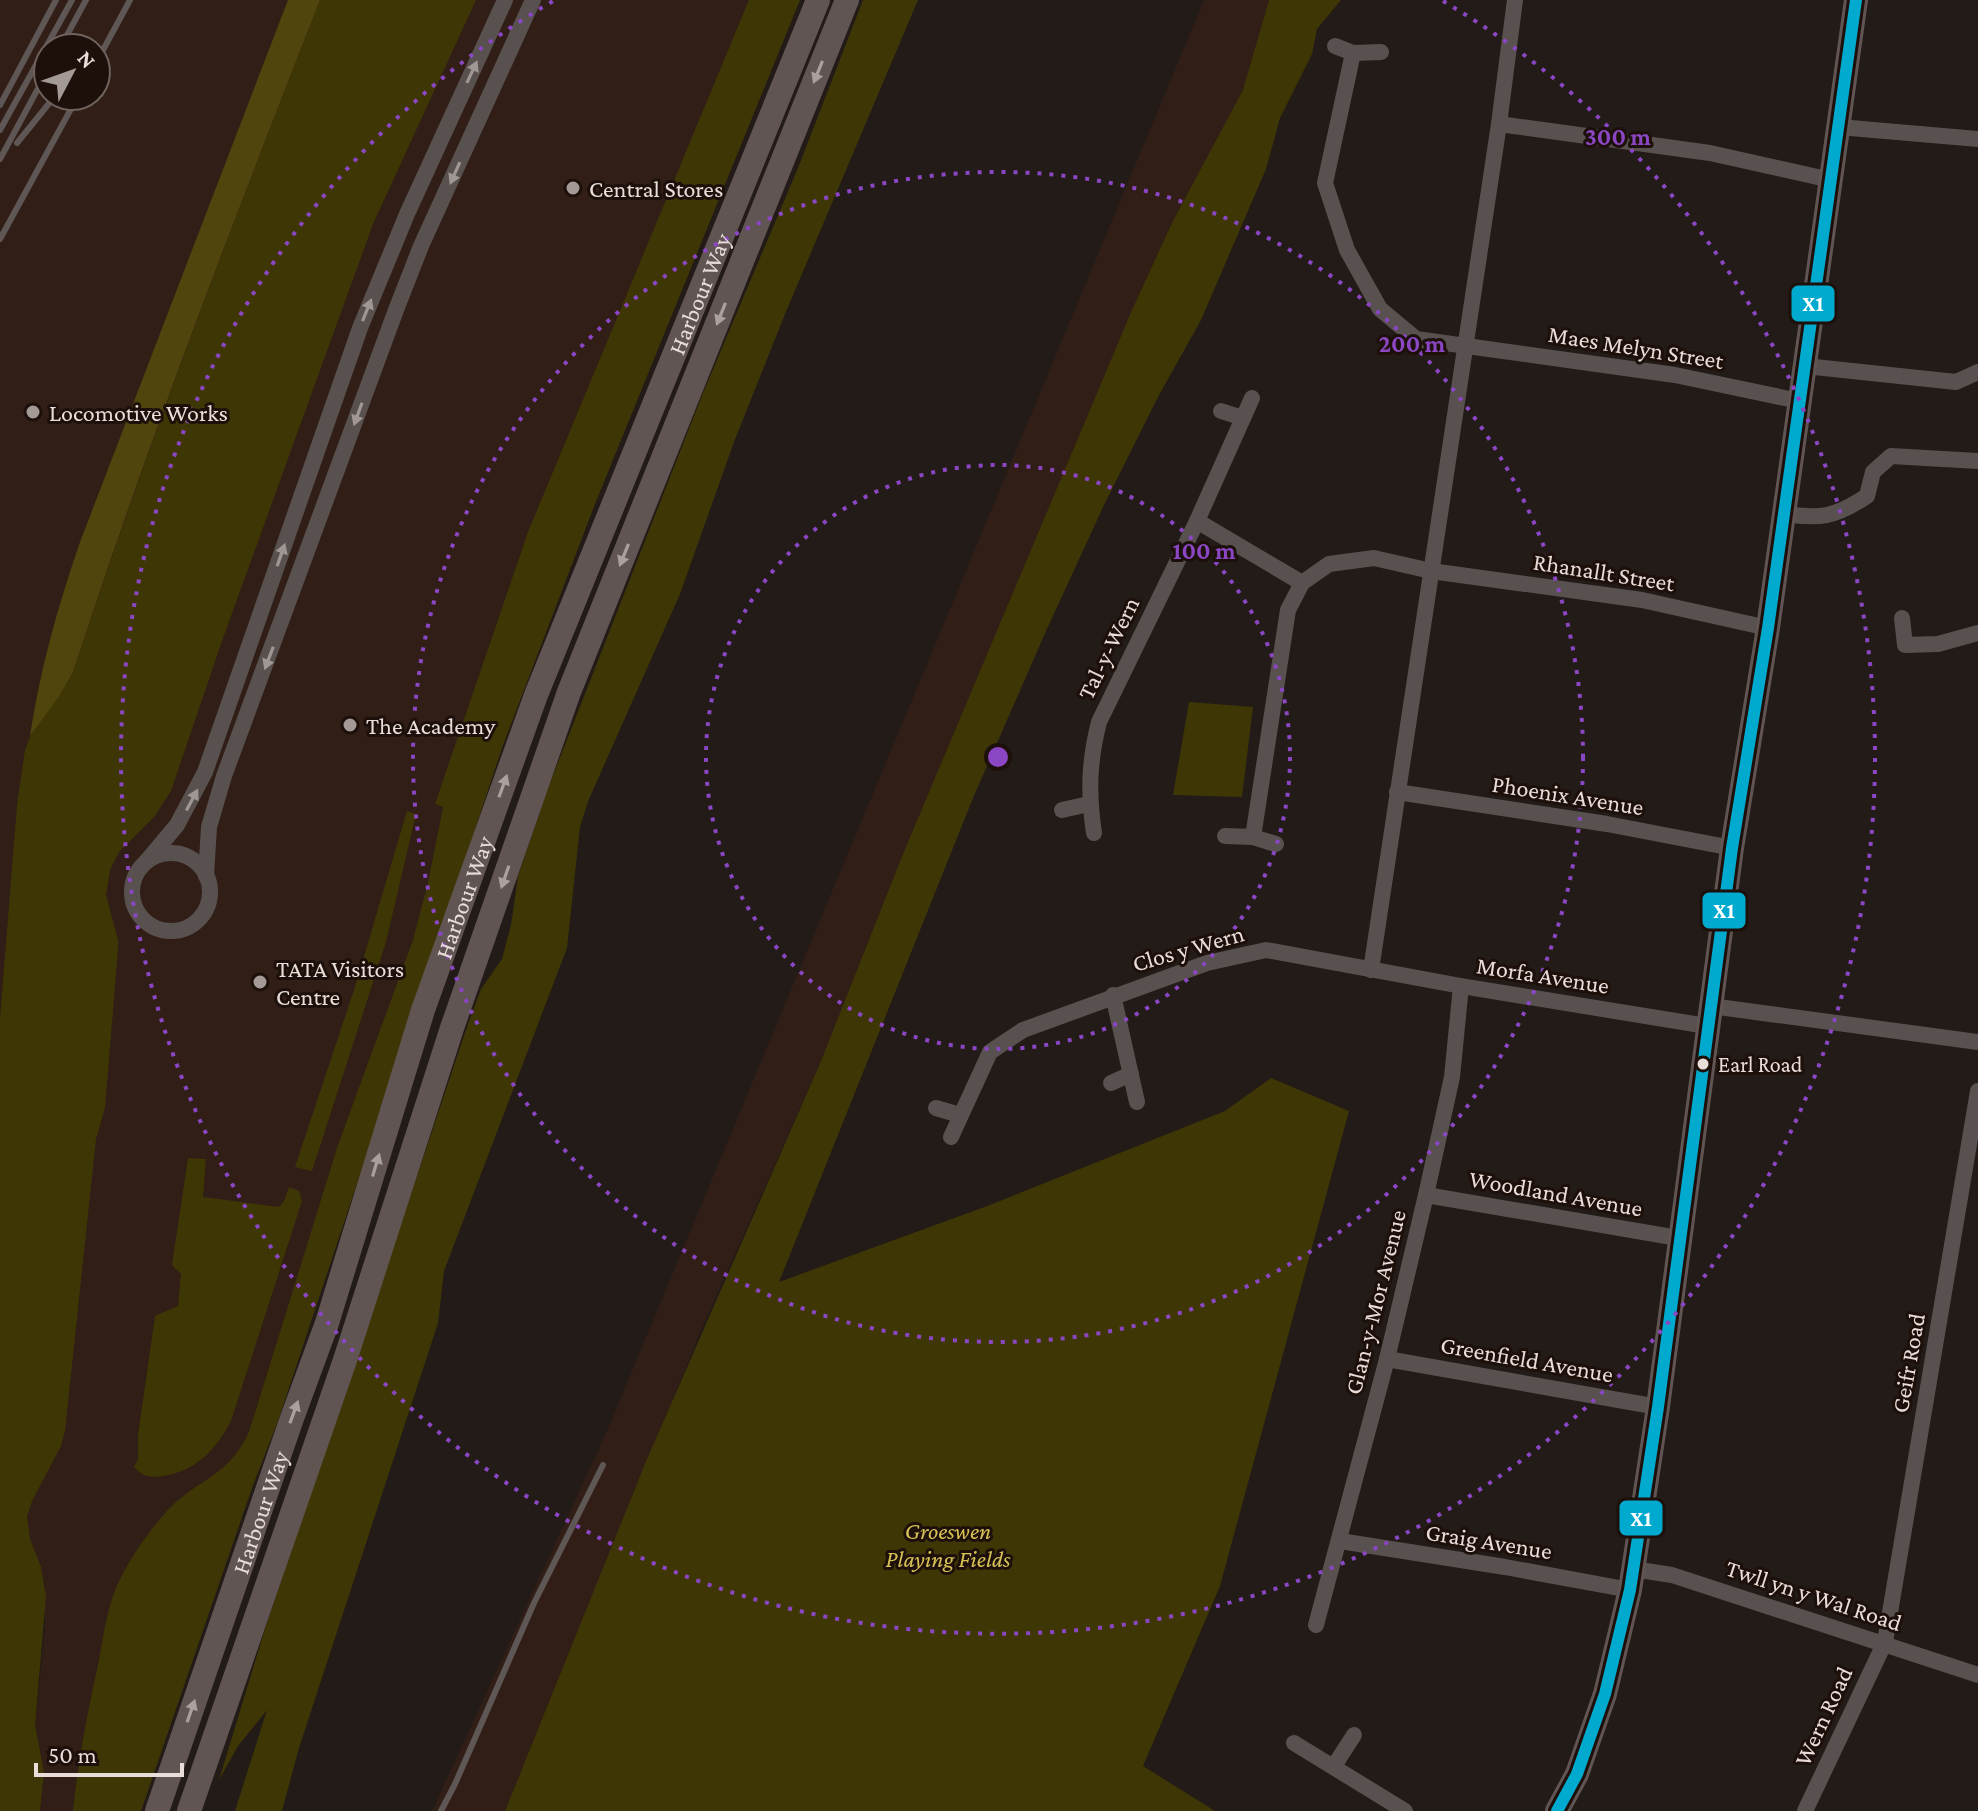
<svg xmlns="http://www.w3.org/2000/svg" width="1978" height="1811" font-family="'Crimson Pro',serif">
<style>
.built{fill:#311e16;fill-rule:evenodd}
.green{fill:#3f3605}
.forest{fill:#51450e}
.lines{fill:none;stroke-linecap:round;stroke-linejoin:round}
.street{stroke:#58514f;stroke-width:16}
.primary{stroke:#615554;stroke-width:24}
.rail{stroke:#5e5755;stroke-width:6}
.bus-1-casing{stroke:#1d100a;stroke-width:18}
.bus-1{stroke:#00a9ce;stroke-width:12}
.oneway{fill:#a09794}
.oneway2{fill:#aba09d}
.ring{fill:none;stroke:#8b47c3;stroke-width:4;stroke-dasharray:4 8}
.poi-dot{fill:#a39995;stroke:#1d100a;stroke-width:3}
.bus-dot{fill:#e8ddd9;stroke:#1d100a;stroke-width:3}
.labels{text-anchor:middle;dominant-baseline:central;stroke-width:6;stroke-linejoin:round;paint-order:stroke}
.bus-label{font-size:22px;fill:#e8ddd9;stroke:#1d100a;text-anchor:start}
.poi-label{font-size:24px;fill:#e8ddd9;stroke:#1d100a;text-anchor:start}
.street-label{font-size:24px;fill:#e8ddd9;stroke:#1d100a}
.park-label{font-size:24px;font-style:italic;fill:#d8c255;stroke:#1d100a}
.centre{fill:#8b47c3;stroke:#1d100a;stroke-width:4}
.ring-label{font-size:24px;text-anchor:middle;font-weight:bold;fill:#8b47c3;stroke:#1d100a;stroke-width:6;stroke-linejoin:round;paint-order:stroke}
.line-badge{stroke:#1d100a;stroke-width:3}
.badge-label{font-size:22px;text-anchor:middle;font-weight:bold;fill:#fff}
</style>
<rect width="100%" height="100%" fill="#221b18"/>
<g class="built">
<path d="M0,0H800L595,504L503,745L356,1187L102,1811H40L44,1772L35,1725L45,1627V1584L30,1542L0,1811ZM48,48H96V96H48Z"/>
<path d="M1204,0H1293L703,1326L505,1811H432L606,1433Z"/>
</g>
<g class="green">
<path d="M320,0H476L373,224L222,641L171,791L154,817L119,852L110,870L106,895L118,940V950L105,1108L96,1139L65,1431L61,1446L32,1501L27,1516L30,1539L41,1567L46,1596L35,1725L44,1772L40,1811H0V1018L17,805L25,750L33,729L60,695L73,672C148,445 233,222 320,0Z"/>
<path d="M749,0H800L595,504L503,745L278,1421L252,1488L141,1811H73C78,1760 88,1710 99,1660C104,1632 108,1602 121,1577C132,1555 150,1530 166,1512C197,1478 227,1479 249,1432L338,1145L413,940L428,883L443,807L435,804L528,532Z"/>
<path d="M863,0H918L785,314L734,442L680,594L589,799L580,827L567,948L444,1271L438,1323L299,1748L282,1811H235L267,1710L238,1746L219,1780L265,1629L468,1024L481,989L502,959L511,925L518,876L548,788L703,393L798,168Z"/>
<path d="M1269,0H1341L1317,29L1312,54L1280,118L1266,169L1201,320L1158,397L1104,505L1046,631L973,798L779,1282L990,1205L1225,1111L1271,1078L1349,1111L1220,1586L1143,1766L1215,1811H505L647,1459L821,1061L903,854L1132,310L1172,223L1243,90Z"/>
<path d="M1189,702L1253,707L1242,797L1173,795Z"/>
<path d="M407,811L416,814L386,942L312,1171L295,1167L354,990Z"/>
<path d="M188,1158L206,1159L203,1197L279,1207L284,1201L289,1187L299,1191L302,1201L231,1421C216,1449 197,1471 163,1476C151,1478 143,1477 134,1467L138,1459V1435L155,1316L178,1306L181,1274L172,1265Z"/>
</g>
<path class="forest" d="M288,0H320C233,222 147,445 73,672L60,695L30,736C40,669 58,606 80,542Z"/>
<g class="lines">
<g class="street">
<path d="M1335,46L1353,53L1381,52"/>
<path d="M1353,53L1325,183L1347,250L1380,309L1416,339L1675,375L1799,401"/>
<path d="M1499,124L1710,153L1831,180"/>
<path d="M1839,127L1978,139"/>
<path d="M1805,366L1956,382L1978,372"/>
<path d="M1221,411L1243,418"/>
<path d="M1782,514C1822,518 1832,519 1867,496L1873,472L1891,456L1978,461"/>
<path d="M1197,521L1302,583"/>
<path d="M1902,618L1905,645L1938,644L1978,633"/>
<path d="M1397,792L1607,824L1732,848"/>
<path d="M1062,810L1089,804"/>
<path d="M1094,833C1088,793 1089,761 1099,722L1197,521L1252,398"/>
<path d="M1225,836L1253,837L1276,844"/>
<path d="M1253,837L1288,610L1302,583L1329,564L1374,558L1431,571L1642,600L1768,628"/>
<circle cx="171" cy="892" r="39"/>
<path d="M146,862L177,825L205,772L360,328L407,214L505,0"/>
<path d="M206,876L209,827L224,776L396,310L421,246L533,0"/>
<path d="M1371,970L1499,124L1515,0"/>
<path d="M1113,995L1137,1102"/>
<path d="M1711,1006L1978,1042"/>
<path d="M1111,1083L1131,1074"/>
<path d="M936,1108L960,1115"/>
<path d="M951,1137L990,1052L1023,1030L1207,963L1266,950L1461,986L1707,1026"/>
<path d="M1426,1195L1678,1238"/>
<path d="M1387,1359L1658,1407"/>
<path d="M1340,1541L1505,1567L1630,1590"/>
<path d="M1633,1569L1672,1575L1978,1675"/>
<path d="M1316,1625L1387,1359L1426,1195L1452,1077L1461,986"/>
<path d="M1294,1743L1405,1811"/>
<path d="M1334,1766L1354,1735"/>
<path d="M1805,1811L1885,1642L1978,1091"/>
</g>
<g class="primary">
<path id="s1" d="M157,1811L291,1421L327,1323L423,1010L536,695L818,0"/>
<path d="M189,1811L345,1360L452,1028L569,692L847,0"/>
<path d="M1557,1811L1577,1774L1605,1694L1630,1590L1658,1407L1732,848L1768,628L1856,0"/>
</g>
<g class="rail">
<path d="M60,48L86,0"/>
<path d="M96,63L130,0"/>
<path d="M0,105L56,0"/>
<path d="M0,130L72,0"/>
<path d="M17,143L55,96"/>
<path d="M0,159L48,70"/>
<path d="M0,239L78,96"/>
<path d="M441,1811L455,1784L534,1603L603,1465"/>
</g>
<defs>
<path id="bus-1" d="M1557,1811L1577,1774L1605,1694L1630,1590L1658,1407L1732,848L1768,628L1856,0"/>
</defs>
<use href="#bus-1" class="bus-1-casing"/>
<use href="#bus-1" class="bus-1"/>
</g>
<defs><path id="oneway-solid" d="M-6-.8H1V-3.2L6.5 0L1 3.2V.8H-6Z" transform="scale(2)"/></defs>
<g class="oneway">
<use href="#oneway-solid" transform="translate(472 72) rotate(-65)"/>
<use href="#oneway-solid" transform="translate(455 173) rotate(114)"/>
<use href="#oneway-solid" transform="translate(367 310) rotate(-68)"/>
<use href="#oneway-solid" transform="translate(358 414) rotate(110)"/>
<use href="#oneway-solid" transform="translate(281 555) rotate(-71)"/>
<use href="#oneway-solid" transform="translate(269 658) rotate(111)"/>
<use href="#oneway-solid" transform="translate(192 800) rotate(-62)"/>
</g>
<g class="oneway2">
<use href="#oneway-solid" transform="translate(818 72) rotate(112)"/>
<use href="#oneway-solid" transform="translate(721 314) rotate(112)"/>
<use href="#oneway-solid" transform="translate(624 555) rotate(112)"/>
<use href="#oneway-solid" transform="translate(503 786) rotate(-70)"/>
<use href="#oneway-solid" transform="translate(505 877) rotate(109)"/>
<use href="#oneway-solid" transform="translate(376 1165) rotate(-73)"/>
<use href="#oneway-solid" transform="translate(294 1412) rotate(-70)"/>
<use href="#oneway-solid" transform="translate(191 1711) rotate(-71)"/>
</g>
<g class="ring">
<circle cx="998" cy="757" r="292"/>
<circle cx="998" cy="757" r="585"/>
<path d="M1443 1A877 877 0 1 1 553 1"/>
</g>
<g class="poi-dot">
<circle cx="573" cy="188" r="8"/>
<circle cx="33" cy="412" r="8"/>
<circle cx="350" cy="725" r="8"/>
<circle cx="260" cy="982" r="8"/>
</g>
<circle class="bus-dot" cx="1703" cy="1064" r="7"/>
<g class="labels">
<g class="bus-label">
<text x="1718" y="1064">Earl Road</text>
</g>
<g class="poi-label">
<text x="589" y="188">Central Stores</text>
<text x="49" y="412">Locomotive Works</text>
<text x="366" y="725">The Academy</text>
<text x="276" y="968">TATA Visitors<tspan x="276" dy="28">Centre</tspan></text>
</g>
<g class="street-label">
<text stroke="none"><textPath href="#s1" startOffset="1612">Harbour Way</textPath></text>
<text transform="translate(1636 347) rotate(9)">Maes Melyn Street</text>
<text transform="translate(1604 572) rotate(9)">Rhanallt Street</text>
<text transform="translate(1108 648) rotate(-64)">Tal-y-Wern</text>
<text transform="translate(1568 795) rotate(9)">Phoenix Avenue</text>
<text stroke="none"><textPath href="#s1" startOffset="964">Harbour Way</textPath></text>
<text transform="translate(1188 948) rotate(-16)">Clos y Wern</text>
<text transform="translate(1543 975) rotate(9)">Morfa Avenue</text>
<text transform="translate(1556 1193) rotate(10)">Woodland Avenue</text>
<text transform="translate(1375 1302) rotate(-76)">Glan-y-Mor Avenue</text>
<text transform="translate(1527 1359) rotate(10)">Greenfield Avenue</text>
<text transform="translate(1908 1363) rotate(-80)">Geifr Road</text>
<text stroke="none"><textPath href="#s1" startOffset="316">Harbour Way</textPath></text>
<text transform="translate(1489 1541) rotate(9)">Graig Avenue</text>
<text transform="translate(1814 1595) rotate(18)">Twll yn y Wal Road</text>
<text transform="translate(1823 1716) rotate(-65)">Wern Road</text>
</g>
<g class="park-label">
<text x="948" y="1530">Groeswen<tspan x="948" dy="28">Playing Fields</tspan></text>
</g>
</g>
<circle cx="998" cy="757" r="12" class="centre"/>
<g class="ring-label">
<text x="1618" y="145">300 m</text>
<text x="1412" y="352">200 m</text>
<text x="1204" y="559">100 m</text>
</g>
<g class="line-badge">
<rect x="1790" y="284" width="46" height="39" rx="8" fill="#00a9ce"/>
<rect x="1701" y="891" width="46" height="39" rx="8" fill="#00a9ce"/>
<rect x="1618" y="1499" width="46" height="38" rx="8" fill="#00a9ce"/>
</g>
<g class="badge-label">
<text x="1813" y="311">X1</text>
<text x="1724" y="918">X1</text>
<text x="1641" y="1526">X1</text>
</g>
<g transform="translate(72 72) rotate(49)"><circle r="38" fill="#1d100a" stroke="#6e625d" stroke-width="2"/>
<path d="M0-6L14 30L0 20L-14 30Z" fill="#a39995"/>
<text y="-12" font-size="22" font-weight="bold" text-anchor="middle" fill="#e8ddd9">N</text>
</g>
<path d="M36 1763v12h146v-12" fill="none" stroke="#e8ddd9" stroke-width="4"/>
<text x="48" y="1763" font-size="24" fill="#e8ddd9" stroke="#1d100a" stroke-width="6" paint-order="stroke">50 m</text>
</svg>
